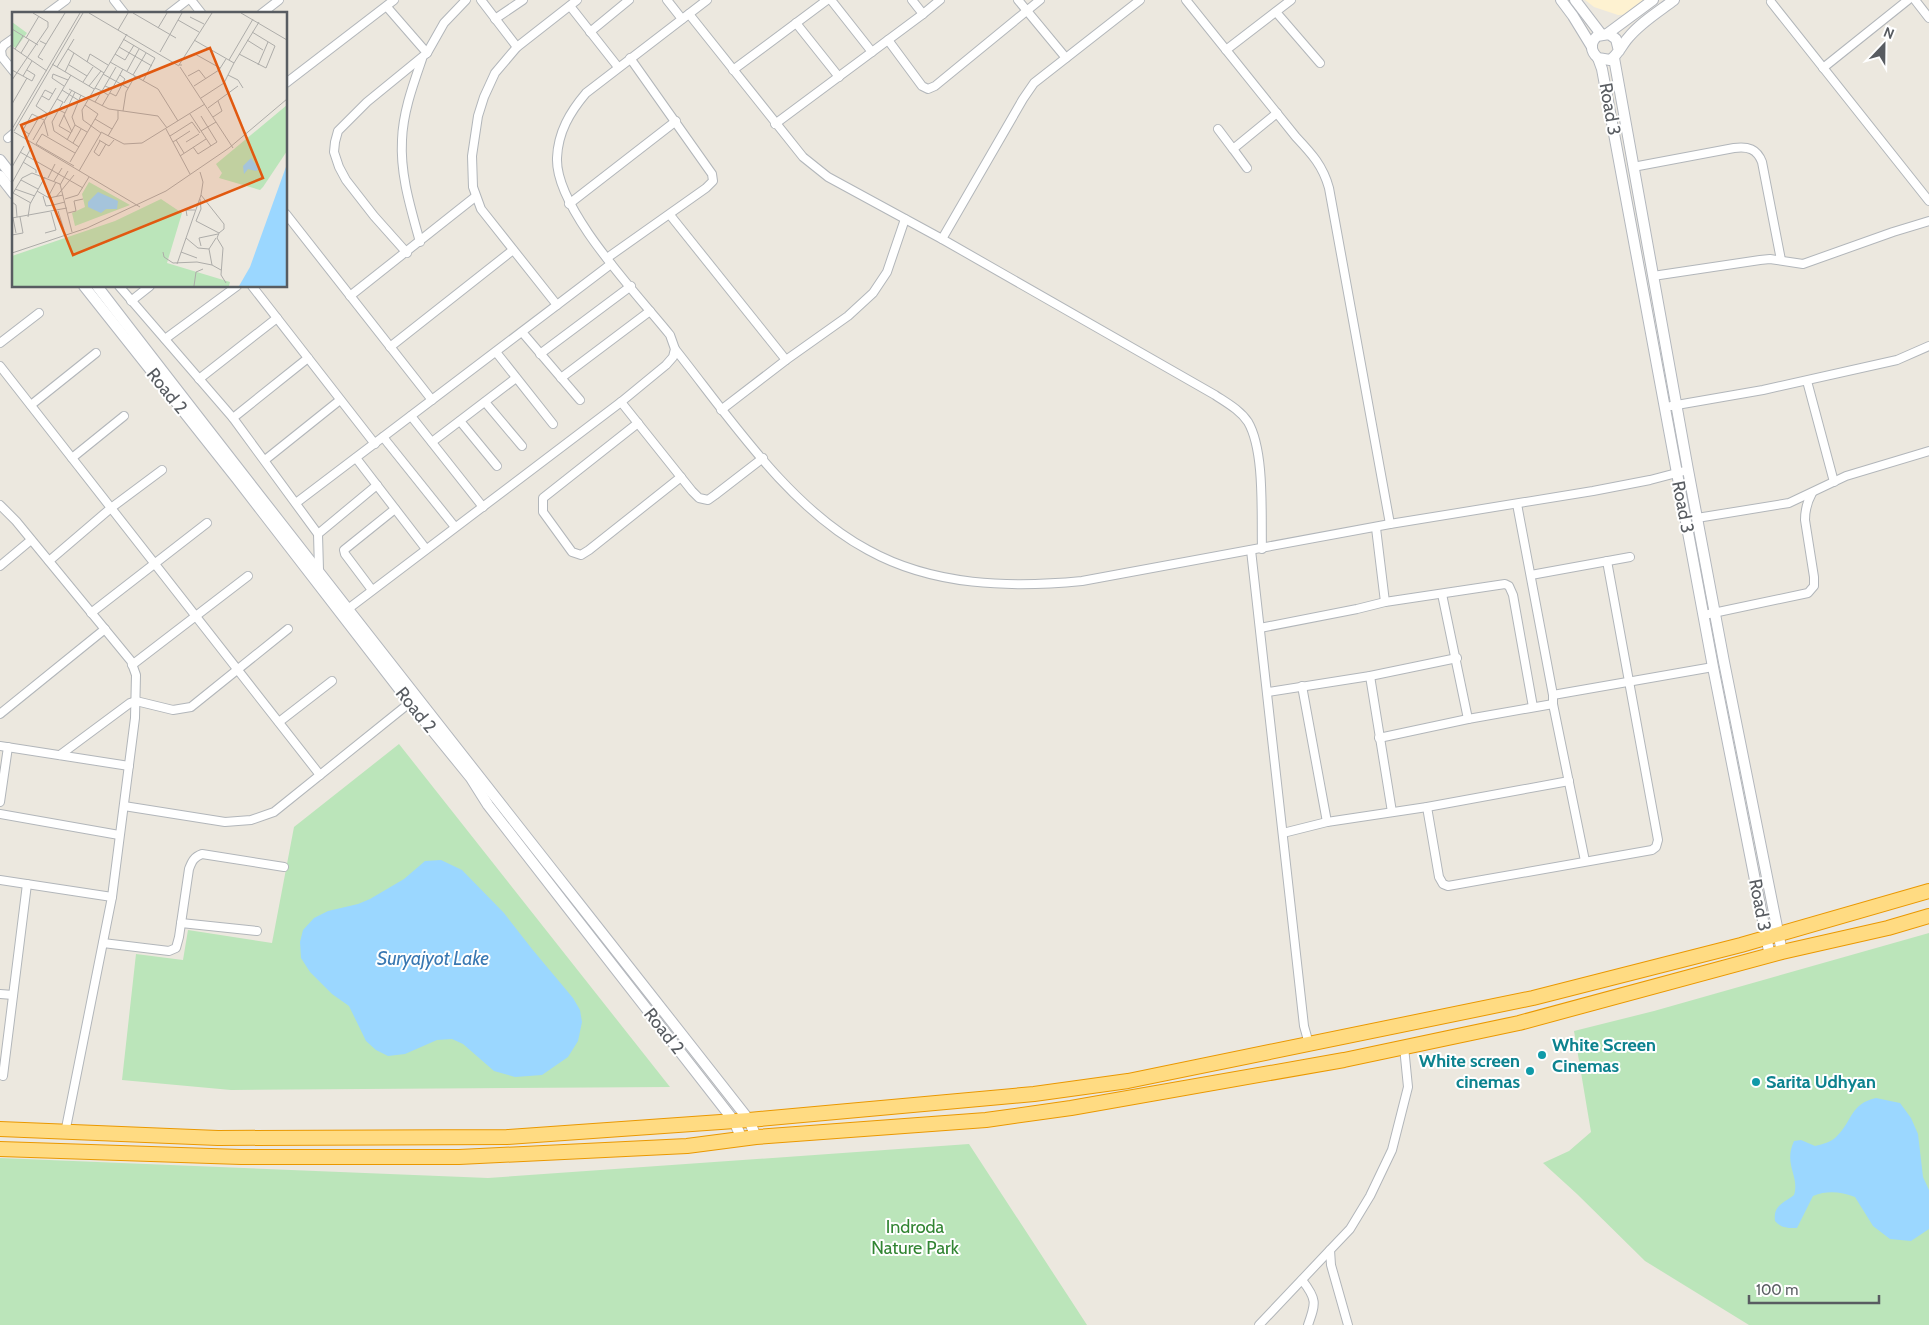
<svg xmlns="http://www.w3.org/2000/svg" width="1929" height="1325" font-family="Cabin,sans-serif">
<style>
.commercial{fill:#fef2d1}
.green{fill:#bbe5ba}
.water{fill:#9bd7ff}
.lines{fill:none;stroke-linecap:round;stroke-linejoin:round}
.street-casing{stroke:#b2b6ba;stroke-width:10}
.secondary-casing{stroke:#b3b7bd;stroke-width:12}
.highway-casing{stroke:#ea9800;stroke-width:16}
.street{stroke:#fff;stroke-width:8}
.secondary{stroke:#fff;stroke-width:10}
.highway{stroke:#ffdb82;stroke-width:14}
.culture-dot{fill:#0f9aa8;stroke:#fff;stroke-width:2}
.labels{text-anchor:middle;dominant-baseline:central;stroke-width:4;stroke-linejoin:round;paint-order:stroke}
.street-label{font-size:18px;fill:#585c61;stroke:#fff}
.culture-label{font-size:18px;font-weight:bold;fill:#0d838f;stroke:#fff;text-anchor:start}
.park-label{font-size:18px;fill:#328533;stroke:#fff}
.water-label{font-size:19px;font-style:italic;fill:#3978b2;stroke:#fff}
.inset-road{fill:none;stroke:#adaca9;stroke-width:1}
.view{fill:#e15910;fill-opacity:0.15;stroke:#e15910;stroke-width:2.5}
.inset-edge{fill:none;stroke:#585c61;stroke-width:2.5}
</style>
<rect width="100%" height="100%" fill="#ece8df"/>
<path class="commercial" d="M1585,0H1651L1634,14L1618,15L1594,7Z"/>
<g class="green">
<path d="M399,744L670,1087L231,1090L122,1080L136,954L183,960L188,930L272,943L294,827Z"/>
<path d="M1929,933V1325H1749L1645,1261L1577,1194L1543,1163L1569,1151L1591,1132L1574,1031L1654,1011Z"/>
<path d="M969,1144L1087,1325H0V1158L488,1178Z"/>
</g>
<g class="water">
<path d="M441,860L462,870L504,913L532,949L573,998L580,1010L582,1022L578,1041L568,1057L542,1075L515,1077L494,1071L463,1044L452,1039L437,1040L405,1054L388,1056L376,1050L366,1041L349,1006L332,994L310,972L301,958L300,942L303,930L314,918L328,911L358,904L370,899L404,879L425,861Z"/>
<path d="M1876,1098L1900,1103L1911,1118L1918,1134L1923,1177L1929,1190V1229L1911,1241L1890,1239L1873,1226L1855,1197C1841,1192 1828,1190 1813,1196L1797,1228C1788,1228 1781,1228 1775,1221C1773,1205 1784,1203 1794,1195C1800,1176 1783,1165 1794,1141L1801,1140L1815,1146C1823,1144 1832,1142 1837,1136C1853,1120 1850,1104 1876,1098Z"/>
</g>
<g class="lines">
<defs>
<g id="street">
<path d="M114,0L125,14"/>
<path d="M191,0L202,14"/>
<path d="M481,0L517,47"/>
<path d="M667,0L682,19"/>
<path d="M831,0L872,52"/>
<path d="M912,0L923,14L940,0"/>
<path d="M1018,0L1066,58"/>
<path d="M1186,0L1296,137C1312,154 1323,166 1329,188L1390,524"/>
<path d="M1915,0L1929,18"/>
<path d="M1771,2L1929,201"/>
<path d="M570,6L618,67"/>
<path d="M387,7L427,53L367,102L338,131L335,142L334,152L339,167L346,180L374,216L407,253"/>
<path d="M1276,12L1320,63"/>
<path d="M47,14L66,0"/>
<path d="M169,14L187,0"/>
<path d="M261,14L279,0"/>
<path d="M689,14L803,157L828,177L942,239L1215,395C1227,403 1240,410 1248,422C1265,451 1261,515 1262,549"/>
<path d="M495,19L523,0"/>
<path d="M796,23L839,77"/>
<path d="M590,32L629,0"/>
<path d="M14,38L4,45L1,50L2,57L14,72"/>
<path d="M888,40L922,86L928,89L935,86L1040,0"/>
<path d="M1226,50L1291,0"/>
<path d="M427,53L444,23L466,0"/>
<path d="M1823,68L1908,0"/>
<path d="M733,70L827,0"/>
<path d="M286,83L394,0"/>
<path d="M775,124L923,14"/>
<path d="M1218,129L1233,149L1277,113"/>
<path d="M8,138L14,133"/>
<path d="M1233,149L1247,168"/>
<path d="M1633,167L1734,148C1748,146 1757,149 1762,162L1781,260"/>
<path d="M569,204L676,121"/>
<path d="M286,214L432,400"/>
<path d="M670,215L786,360"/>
<path d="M942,239L1023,99L1034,83L1140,0"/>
<path d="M420,242C411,209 400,175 402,140C403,112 413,85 422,59"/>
<path d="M607,258L706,188L713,181L712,174L630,58"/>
<path d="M1653,276L1760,260L1770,259L1803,264L1893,232L1929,221"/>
<path d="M119,286L233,418L318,534L319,570"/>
<path d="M252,286L375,444"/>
<path d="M350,296L475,197"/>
<path d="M131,301L150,286"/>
<path d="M557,305L481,209L473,187L472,156L478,116L484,97L495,73L517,47L577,0"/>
<path d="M522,332L580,400"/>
<path d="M165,339L237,286"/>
<path d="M0,343L39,313"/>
<path d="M390,347L513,250"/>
<path d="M675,349C729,417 789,508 868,550C933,586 1010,588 1082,581L1390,524L1593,491L1650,480L1688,470"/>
<path d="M496,352L553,424"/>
<path d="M540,354L631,286"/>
<path d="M0,366L320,775"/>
<path d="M561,378L650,311"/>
<path d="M199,379L277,318"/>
<path d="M1807,381L1834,482"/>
<path d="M485,402L522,446"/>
<path d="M621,402L692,491L699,498L708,500L715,495L763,458"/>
<path d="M31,405L96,353"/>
<path d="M1671,406L1763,390L1897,360L1929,346"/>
<path d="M721,410L786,360L848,316L873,293L887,272L905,219"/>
<path d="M411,416L483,507"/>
<path d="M233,418L308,358"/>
<path d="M460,421L497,466"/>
<path d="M638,423L543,498V512L572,552L581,555L589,550L681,477"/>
<path d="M383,437L455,527"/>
<path d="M432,442L516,378"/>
<path d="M72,458L124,416"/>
<path d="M356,458L426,549"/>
<path d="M265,460L340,400"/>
<path d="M296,503L611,264"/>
<path d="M1517,504L1553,695V704L1585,861"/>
<path d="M0,505L16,521L131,661L136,675L135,718L112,897L65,1133"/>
<path d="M1697,518L1789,503L1846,476L1929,451"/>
<path d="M1376,528L1385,602"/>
<path d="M318,534L377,485"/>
<path d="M1251,550L1304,1026L1309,1044"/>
<path d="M49,561L111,508L162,470"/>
<path d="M0,566L31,540"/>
<path d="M1531,575L1630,557"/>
<path d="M372,590L345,554L344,550L395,509"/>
<path d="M1442,594L1468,719"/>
<path d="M344,612L621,402L666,365L673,357L675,349L670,335C638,295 555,209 557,158C558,132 570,112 586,93L707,0"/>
<path d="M91,613L207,523"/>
<path d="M1704,615L1808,593L1814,586V577L1805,520C1805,510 1807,502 1812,493"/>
<path d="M1260,628L1357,609L1385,602L1505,584L1509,586L1513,595L1533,707"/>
<path d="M132,665L248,576"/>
<path d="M1370,676L1392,812"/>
<path d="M1302,686L1327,822"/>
<path d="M1268,692L1370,676L1457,658"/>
<path d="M1553,695L1713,667"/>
<path d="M0,714L105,629"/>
<path d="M279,722L332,681"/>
<path d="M1379,738L1468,719L1553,704"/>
<path d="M0,746L129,766"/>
<path d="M60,755L130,703L136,701L173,710L191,707L288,629"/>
<path d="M0,802L8,747"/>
<path d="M124,806L225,822L251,820L274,812L412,701"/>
<path d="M1427,807L1439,877L1443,884L1448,886L1652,850L1656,847L1658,840L1607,561"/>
<path d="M0,814L119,835"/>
<path d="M1283,833L1327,822L1427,807L1569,781"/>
<path d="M0,880L112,897"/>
<path d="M181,923L257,931"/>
<path d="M103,943L169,951L176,948L179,937L189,869C192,861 194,857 202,854L284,867"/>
<path d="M0,994L13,995"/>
<path d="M3,1076L27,884"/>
<path d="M1302,1280C1317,1299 1316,1303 1308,1325"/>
<path d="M1259,1325L1330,1250"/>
<path d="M1348,1325L1331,1265L1330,1250L1350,1229L1370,1196L1392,1150L1408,1087L1404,1047"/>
</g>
<g id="secondary">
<path d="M1561,0L1573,16L1592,47"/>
<path d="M1575,0L1601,34"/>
<path d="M1607,34L1653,0"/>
<path d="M1619,51L1616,39L1609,34L1597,36C1590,43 1590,51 1598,58L1610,60C1618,55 1621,46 1628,38C1640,23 1658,12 1674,0"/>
<path d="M1598,58L1602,69L1713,667L1770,956"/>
<path d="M1614,58L1688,470L1724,662L1782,952"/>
<path d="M0,160L14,178"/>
<path d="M0,176L14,194"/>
<path d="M84,286L237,479L410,703L471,778L488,805L568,908L734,1121L742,1139"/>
<path d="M97,286C312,566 531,842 749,1120L756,1137"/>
</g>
<g id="highway">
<path d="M0,1129L218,1138L507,1137L749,1120L1034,1094L1128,1081L1533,998L1741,945L1929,891"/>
<path d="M0,1149L241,1157H459L687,1146L756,1137L986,1120L1071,1108L1344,1060L1519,1023L1782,952L1888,928L1929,916"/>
</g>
</defs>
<use href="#street" class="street-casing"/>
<use href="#secondary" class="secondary-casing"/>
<use href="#highway" class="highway-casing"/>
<use href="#street" class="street"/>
<use href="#secondary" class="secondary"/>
<use href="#highway" class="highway"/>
</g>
<g class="culture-dot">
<circle cx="1542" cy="1055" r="5"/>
<circle cx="1530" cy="1071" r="5"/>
<circle cx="1756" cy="1082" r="5"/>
</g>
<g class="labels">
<g class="street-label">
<text transform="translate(1610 109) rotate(80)">Road 3</text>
<text transform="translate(167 391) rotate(51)">Road 2</text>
<text transform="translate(1683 507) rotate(79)">Road 3</text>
<text transform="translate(416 710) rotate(51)">Road 2</text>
<text transform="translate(1760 905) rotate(79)">Road 3</text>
<text transform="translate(664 1031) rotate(52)">Road 2</text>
</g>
<g class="culture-label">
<text x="1552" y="1045">White Screen<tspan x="1552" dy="21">Cinemas</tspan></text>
<text x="1520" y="1061" text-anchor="end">White screen<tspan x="1520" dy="21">cinemas</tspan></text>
<text x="1766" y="1082">Sarita Udhyan</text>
</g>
<g class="park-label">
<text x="915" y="1227">Indroda<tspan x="915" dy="21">Nature Park</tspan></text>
</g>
<g class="water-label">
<text x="433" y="958">Suryajyot Lake</text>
</g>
</g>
<g transform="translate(12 12)">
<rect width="275" height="275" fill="#ece8df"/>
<path d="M0,10L15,21L4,36L0,34ZM275,93V139L251,175L248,178L207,166L210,161L204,152ZM77,170L118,193L63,214L60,201L73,195L70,182ZM149,187L170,201L155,251L218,270L217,274H0V244L103,209Z" fill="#bbe5ba"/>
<path d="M239,146L247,157L244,159L236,157L232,162L231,154ZM275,152V274H227L238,255ZM86,180L106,189L105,197H94L89,201L76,195V190Z" fill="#9bd7ff"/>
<path class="inset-road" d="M77,1L167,54M121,1L164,26M229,1L275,28M178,5L192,12M166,8L187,20M146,16L155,1M0,17L26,33M106,18L116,1M14,26L27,4M111,27L143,46L131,69M182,28L222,51L247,10M235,28L251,38M28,29L34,32L26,45L31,48M34,32L53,1M0,35L35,59M107,35L140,54M3,37L11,24M56,37L92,61M148,40L170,1M9,41L17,28M103,42L113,48L122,33M183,42L208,56M227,42L254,56L263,34L240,20M217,48L241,7M75,50L78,42L96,53M98,50L146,77L166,109M40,52L82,77M57,53L75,64M170,53H167L200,1M246,53L256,30M45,55L62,27M168,55L221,136M0,58L20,69L23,63L15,58M115,59L127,37M53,60L62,41M91,62L116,76M121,63L134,41M216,63L226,68L231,76M11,64L20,49M176,64L187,58L194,67M0,68L36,15V10L21,1M71,70L81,55M52,74L40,66L41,62L56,68M77,74L89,59M93,74L100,77L111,57M182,74L207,58L214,47M83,76L90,79L83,90M57,77L76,87M50,78L66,88M98,81L104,84L113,67L108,63M69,83L60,105L63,113L75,120M96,83L90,79L104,55M30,84L37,88L44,76M189,86L212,71L222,51M45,87L51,90L40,110L42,119L67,135M77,87L97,97L146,104L155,116M52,91L60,78M0,92L15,66M73,93L86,102L79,114M90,94L100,77M196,96L226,74M47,98L53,101L47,114L59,121M111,99L114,80L123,64M53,101L63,80M36,102L24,94L33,78L41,82M178,102L199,134M52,103L60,120M201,105L210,99L206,89M83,107L100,117M32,109L36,124M0,117L68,1M154,117L178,162M2,119L71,1M189,119L204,110M2,120L128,195M89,120L112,132L130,131L193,92M17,122L11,118L20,102L32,108M30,122L24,132L62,154M30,122L63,141M96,124L106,107V98M158,124L180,110L188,121M15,126L27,105M21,128L59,63M55,128L63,113M87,128L97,134L102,128M164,128L172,141M88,129L82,140L87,144L94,132M161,130L178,119M174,130L187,122M61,131L69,117M181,135L186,142L205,130L189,104M8,140L71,176M168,144L194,127M11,150L24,158V161M58,150L79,114M0,155L12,134M67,159L89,121L71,108L70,98L115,22M188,160L191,170L189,183L212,212V217L207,221M36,166L43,152M9,168L26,177M42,169L50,156M0,171L18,138M48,173L56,159M3,177L23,184M25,179L37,186L51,183M1,181L19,191M0,183L10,166L20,161L48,172L60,220M31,184L34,194L41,193M36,185L44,170M44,185L62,163M39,186L41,193L53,190M53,187L66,183L77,165M188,187L189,197L184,209L207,221L205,226L211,236L209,263L214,271M0,190L4,193L5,205M46,199L52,218M56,201L64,199L62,189L71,187M175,204L174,198H183M16,205L18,192L33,165M0,206L55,196M1,206L4,221M33,221L44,218L39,200M0,223L11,221L8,205M174,226L186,236L197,237L204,226M189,234L187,226L206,222M197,237L200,253M151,240L152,245L161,251L185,250L200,253L209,258M169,240L185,246M0,241L75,216L154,179L217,136L275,87M165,252L189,183M182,274L184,260L191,257"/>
<path class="view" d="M198,36L251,166L61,243L9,113Z"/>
<rect width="275" height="275" class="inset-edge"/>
</g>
<g transform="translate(1884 45) rotate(22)" stroke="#ffffff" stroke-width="4" paint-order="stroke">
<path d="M0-4L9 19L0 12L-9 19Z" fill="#585c61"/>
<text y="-8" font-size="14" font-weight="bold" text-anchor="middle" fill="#585c61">N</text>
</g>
<path d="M1749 1295v8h130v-8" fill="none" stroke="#585c61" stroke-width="2.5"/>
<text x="1756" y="1295" font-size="15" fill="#585c61" stroke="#ffffff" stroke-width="4" paint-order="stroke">100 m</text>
</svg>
